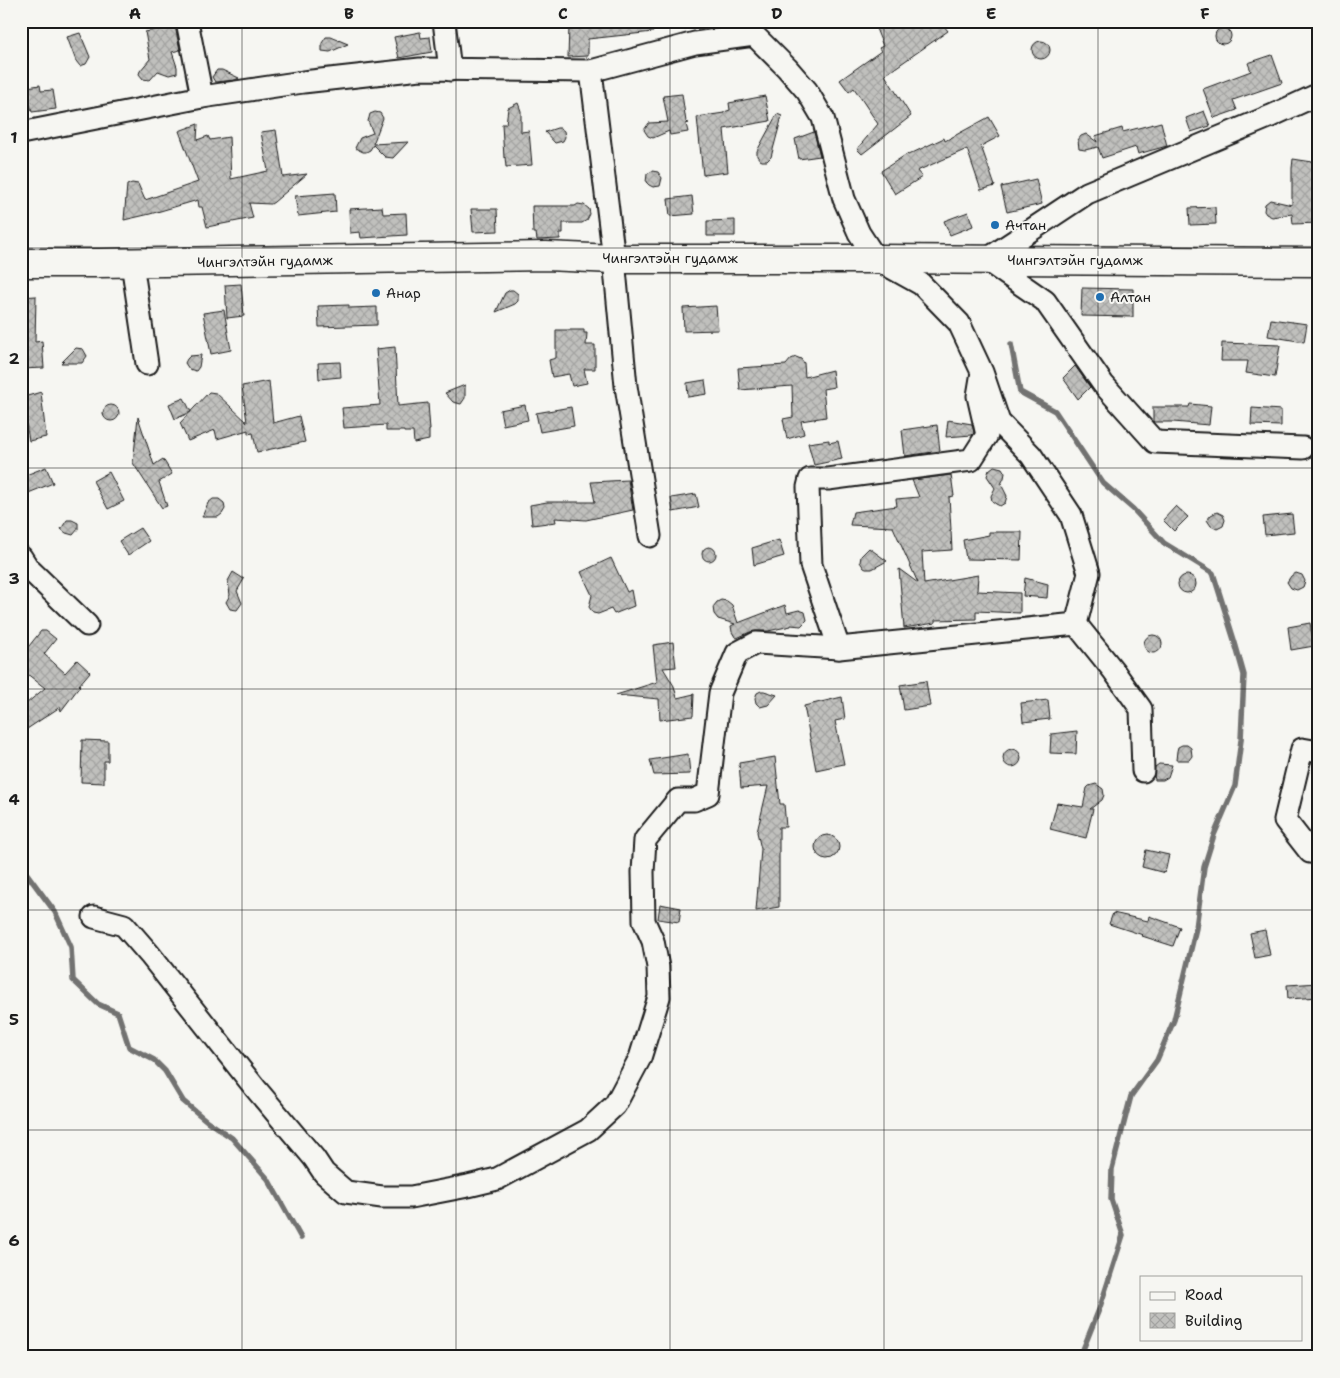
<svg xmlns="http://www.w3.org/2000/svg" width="1340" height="1378" font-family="'Shantell Sans',sans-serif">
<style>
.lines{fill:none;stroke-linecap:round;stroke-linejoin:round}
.stream{stroke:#727271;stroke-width:5.5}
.building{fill:url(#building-cross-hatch);stroke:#1c1c1c}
.minor-casing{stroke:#1c1c1c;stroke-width:25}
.secondary-casing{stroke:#1c1c1c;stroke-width:31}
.minor{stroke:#f6f6f2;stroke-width:21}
.secondary{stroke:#f6f6f2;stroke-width:28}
.grid{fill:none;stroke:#1c1c1c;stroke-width:1;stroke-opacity:0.55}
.poi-dot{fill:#1f6fb2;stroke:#f6f6f2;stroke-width:2}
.labels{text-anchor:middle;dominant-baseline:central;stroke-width:4;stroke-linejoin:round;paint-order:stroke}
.poi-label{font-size:14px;fill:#1c1c1c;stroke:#f6f6f2;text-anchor:start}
.street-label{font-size:14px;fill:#1c1c1c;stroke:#f6f6f2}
.neatline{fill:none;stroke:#1c1c1c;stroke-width:2}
.grid-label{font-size:16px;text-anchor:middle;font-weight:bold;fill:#1c1c1c}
</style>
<defs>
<pattern id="building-cross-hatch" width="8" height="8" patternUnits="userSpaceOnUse" patternTransform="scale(1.25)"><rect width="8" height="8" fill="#c0c0bd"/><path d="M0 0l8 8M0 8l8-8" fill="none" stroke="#a4a4a2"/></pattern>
</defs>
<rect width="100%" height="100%" fill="#f6f6f2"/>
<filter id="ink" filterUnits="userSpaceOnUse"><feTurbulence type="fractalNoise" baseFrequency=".02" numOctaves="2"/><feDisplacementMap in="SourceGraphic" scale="10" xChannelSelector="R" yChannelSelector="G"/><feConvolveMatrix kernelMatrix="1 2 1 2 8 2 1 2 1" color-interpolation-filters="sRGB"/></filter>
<g filter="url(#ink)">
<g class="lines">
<g class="stream">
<path d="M1011,344L1020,392L1055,411L1103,483L1133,509L1164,543L1213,573L1235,643L1244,675L1241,740L1235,786L1214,835L1204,867L1196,928L1174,1020L1157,1060L1131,1096L1112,1169L1111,1199L1123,1235L1100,1307L1080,1357"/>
<path d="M21,869L27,874L55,912L71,947L73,980L98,1004L118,1013L129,1047L154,1060L165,1071L183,1101L207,1121L232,1138L268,1179L301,1238"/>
</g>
</g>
<g class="building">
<path d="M607,21H652L653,32L588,39V56L568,57L569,27H574V24Z"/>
<path d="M873,21H940L948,31L885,75L911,116L862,154L857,149L878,124L854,88L849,92L840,80L881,51L879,48L883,46Z"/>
<path d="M175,26L180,50L172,52L177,67V73L169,75L158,71L150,80L143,79L139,74L140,71L150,59L145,32Z"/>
<circle cx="1223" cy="36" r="8"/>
<path d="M420,32L421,38L430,37L432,52L399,58L394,37Z"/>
<path d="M80,33L90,57L86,64L80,66L76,61L67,37Z"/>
<path d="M326,37H331L348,44L330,52L322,51V43Z"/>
<circle cx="1041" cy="50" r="9"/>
<path d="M1272,55L1282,83L1233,100L1237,110L1214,118L1203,89L1251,71L1248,63Z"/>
<path d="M217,70H222L239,78L235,80L215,82L212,77Z"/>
<path d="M40,85L41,91L53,90L56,109L32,112L30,104L21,105V88Z"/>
<path d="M682,94L686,122L689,123L686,124L688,132L670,135L669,131L653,138L648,136L644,130L649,123L668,122L663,96Z"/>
<path d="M765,96L770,121L724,129L728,172L703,175L697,117L724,113V112L730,110L729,103Z"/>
<path d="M518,103L521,111V132L529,131L532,165L506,167L505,157L504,158L502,124H506L508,108Z"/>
<path d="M1204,111L1210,126L1191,132L1186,118Z"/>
<path d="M375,112L380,113L383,118L373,144L408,142L393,158L385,157L373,145L370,150L366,152H363L355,148L360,138L373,133L368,121L369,118L370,114Z"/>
<path d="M777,114L782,116L771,157L767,161H762L760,160L757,156V151Z"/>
<path d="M989,117L1000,136L981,146L995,186L981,190L967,149L917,171L922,177L895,194L881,171L907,154L908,155L944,138L945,141Z"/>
<path d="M1161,122L1167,146L1138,154L1136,147L1102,158L1098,147L1085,150L1079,149L1078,140L1081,136L1086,134L1097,142L1095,136L1122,128L1123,132Z"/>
<path d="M198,124L197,140L208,136L210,140L229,137L231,179L268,171L261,132L276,130L283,177L307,174L274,202L271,204L249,203L253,218L207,227L202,207H199L198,200L150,214L124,220L127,185L132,183L138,184L145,200L198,182L179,131Z"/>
<path d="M557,128H560L564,131L565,137L563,141L555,143L545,132Z"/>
<path d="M814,132L820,156L799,159L795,139Z"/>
<path d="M1293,159L1319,163V223L1293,224L1292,214L1272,217L1266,214L1264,211L1265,204L1270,200L1292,205V168Z"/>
<path d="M652,171L658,172L662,178L660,186L653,187L649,185L646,182L647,174Z"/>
<path d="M1036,179L1042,204L1007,212L1001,187Z"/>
<path d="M335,193L336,212L298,216L295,196Z"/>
<path d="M692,196L694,214L670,216L668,199Z"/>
<path d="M578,204L584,205L589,209L590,214L587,220L582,223H563V233H560V239L537,240L536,233H533L532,206H575Z"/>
<path d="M382,207L383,214L406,213L407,235L361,238L360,232L350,233L349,209Z"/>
<path d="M1215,207L1216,224L1190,225L1189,208Z"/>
<path d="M471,209H497L498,231L473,232Z"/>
<path d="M968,212L973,226L950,235L944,221Z"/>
<path d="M735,220V236H707V221Z"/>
<path d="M241,284L244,316L227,318L225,285Z"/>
<path d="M1082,288L1133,289V317L1081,316Z"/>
<path d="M510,290H513L518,294V301L515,304L496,312L505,293Z"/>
<path d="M36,296L35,342L42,341L44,368L21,369V297Z"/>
<path d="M349,305V308L377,307V325L319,327L318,306Z"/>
<path d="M716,306L718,330L684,331L683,308Z"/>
<path d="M224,310L231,350L211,354L203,313Z"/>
<path d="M1271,319L1307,324L1304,342L1268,336Z"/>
<path d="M556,330H584V333H587L586,345H595V369H584L587,383L572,386L569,374L552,377L549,360L556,358Z"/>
<path d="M1222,343L1280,345L1275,377L1246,373L1248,361H1221Z"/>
<path d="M395,347L398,406L428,403L430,430H429V440L414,443L413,432H404V431H386V425L344,428L342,408L380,405L376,349Z"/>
<path d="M76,348L83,349L87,356L82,363H61Z"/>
<path d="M201,355L199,367L196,371L189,369L185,363L187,359L190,356Z"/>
<path d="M796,357L801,359L804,363L805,377L832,370L834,387L823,389L826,417L801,421L804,434L787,439L783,419L793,417L792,386L740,390L738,368L786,365L791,359Z"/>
<path d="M340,362L341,377L319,379L318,363Z"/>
<path d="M1075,366L1090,387L1078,399L1063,378Z"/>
<path d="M705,380L707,394L688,397L687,383Z"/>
<path d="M269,381L273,423L299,416L305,442L257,452L253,433L248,434V430L217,439L215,430L188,441L180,423L209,392L216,393L247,422L242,386Z"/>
<path d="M465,385V398L461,404L453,402L445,393Z"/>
<path d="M41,392L46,437L29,441L24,411V397Z"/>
<path d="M184,398L191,412L175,419L169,404Z"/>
<path d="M1190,404L1211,406L1209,425L1173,422H1154L1153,421V407H1189Z"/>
<path d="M525,405L528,420L503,425L500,410Z"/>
<circle cx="111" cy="413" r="8"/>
<path d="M571,407L574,426L540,432L536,413Z"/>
<path d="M1252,408L1281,410V426L1251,425Z"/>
<path d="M138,417L154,465L163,459L172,474L159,482L167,506L162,508L133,463Z"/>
<path d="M948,420L972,424L974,433L972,435L946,437Z"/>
<path d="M937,425L940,451L905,456L902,430Z"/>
<path d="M829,440V443L838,441L842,459L814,465L808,443Z"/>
<path d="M994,466L1002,468L1005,473L1004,478L1001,484L1007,496L1005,503L1000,506L996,504L992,501L991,496L995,488L987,476L989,470Z"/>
<path d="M46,467L53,483L21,496V477Z"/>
<path d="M109,472L124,501L108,509L93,481Z"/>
<path d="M951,475L954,496L949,497L951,530L949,531H951L952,550L922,552L924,584L978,575L977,591L1020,593V613L976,611V619L935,620V623L904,628L899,569L918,583L893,527L850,525L853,512L897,506L896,499L919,497L912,480Z"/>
<path d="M628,480L633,510L586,520L555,518L556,522L532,525L530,505L547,502H595L591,482Z"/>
<path d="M696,494L699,507L673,512L671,498Z"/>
<path d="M213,499H219L224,503L225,509L222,514L218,517H202L208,503Z"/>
<path d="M1176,506L1188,517L1174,531L1163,520Z"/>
<path d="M1217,512L1223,515L1225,520L1223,526L1217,529L1211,526L1207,520L1211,515Z"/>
<path d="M1292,514L1294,532L1265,535L1263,517Z"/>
<path d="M67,520H72L78,523V529L73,535L66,533L61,529Z"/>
<path d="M140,528L149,541L128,555L119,541Z"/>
<path d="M989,532H1022L1021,560L966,559L963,540L989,535Z"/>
<path d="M779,540L784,556L754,565L752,548Z"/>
<circle cx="709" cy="554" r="7"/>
<path d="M869,548L887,561L872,569H866L864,568L860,562L861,556Z"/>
<path d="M611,558L627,592L631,590L634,606L614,614L611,609L598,614L593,613L589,607L592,595L581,572Z"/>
<path d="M233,572L244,579L237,591L242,603L237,610L230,609L226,602L230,595L228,581Z"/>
<path d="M1296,573L1302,575L1305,581L1303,587L1297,590L1291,588L1287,582L1291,576Z"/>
<circle cx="1187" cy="584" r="9"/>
<path d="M1025,578L1048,584L1047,598L1023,596Z"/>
<path d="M721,600L727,601L732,605L738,623L785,605L787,613L799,610L805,612L807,620L801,626L791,625V626L768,631H756L750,632L737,638L735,637L732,632L731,626L735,624L718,619L714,614L713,607L717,602Z"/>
<path d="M1310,623L1314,646L1291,650L1288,627Z"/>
<path d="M41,631H46L56,639L44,654L65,673L77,660L90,672L79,685L80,686L61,711L60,707L21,733V708L45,688L21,669V656Z"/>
<circle cx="1153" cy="644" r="9"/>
<path d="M673,642L676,667L663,668L674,686L677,698L694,694L693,716L660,720L659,699L616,695L657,682L653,645Z"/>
<path d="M926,681L930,706L904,710L900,685Z"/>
<path d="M761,691H764L777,695L768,705L760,707L756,703L755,698L757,693Z"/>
<path d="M842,697L845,719L835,721L844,764L816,770L804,706Z"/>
<path d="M1048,700L1050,719L1023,722L1021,703Z"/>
<path d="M1077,731L1076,754L1050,753L1051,734Z"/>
<path d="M82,740L108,741V761H104V783L81,782Z"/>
<path d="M1182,745H1187L1191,748L1192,756L1189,760H1176L1177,751L1178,747Z"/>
<circle cx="1012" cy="758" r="9"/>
<path d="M688,754L690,774L654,775L650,760Z"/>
<path d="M775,757L780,804H784L786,827H779V907L756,911L761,849L757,832L768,786L741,788L739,763Z"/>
<path d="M1159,764L1172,765L1168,777L1163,780H1155L1154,775L1155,767Z"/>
<path d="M1096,784L1103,789L1104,795L1102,800L1090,809H1093L1086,838L1050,829L1057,803L1083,807L1087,788L1089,786Z"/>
<circle cx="827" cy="847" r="12"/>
<path d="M1146,850L1169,855L1165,873L1142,867Z"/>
<path d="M660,904L681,908L679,922L658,919Z"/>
<path d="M1113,913L1148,921L1149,916L1180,927L1173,946L1142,936L1143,935L1109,924Z"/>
<path d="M1265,930L1270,955L1255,958L1250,933Z"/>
<path d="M1319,983V997L1288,999L1287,985Z"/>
</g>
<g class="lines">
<defs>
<g id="minor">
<path d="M187,21L202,97"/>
<path d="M444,21L450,70"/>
<path d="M591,71L614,259L626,386L650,536"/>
<path d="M21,133L202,97L303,82L420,69L591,71L695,43L754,35L787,68L807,91L823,118L844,199L859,233L876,259L921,284L959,323L982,372L999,422L1031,455L1071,515L1089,573L1076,624L839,648L811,565L808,487L810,479H828L971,460L987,435L978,396L982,372"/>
<path d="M132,263L147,364"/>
<path d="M1303,448L1155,442L1103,384L1045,301L986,260L1087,193L1271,116L1319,94"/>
<path d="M21,557L28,568L87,625"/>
<path d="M1076,624L1113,670L1141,709L1143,771"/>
<path d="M1319,752L1302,749L1285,820L1310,852L1319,853"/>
<path d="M94,917L124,925L150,955L256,1089L314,1158L324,1173L346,1192L382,1197H411L468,1186L497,1179L588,1130L615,1105L640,1058L659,997L658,967L653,941L644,921L643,872L645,840L678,800H694L708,794L720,693L737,653L756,643L839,648"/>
</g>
<path id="secondary" d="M21,263H99L546,256L614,259H876L1319,262"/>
</defs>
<use href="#minor" class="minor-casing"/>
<use href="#secondary" class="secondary-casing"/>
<use href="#minor" class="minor"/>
<use href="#secondary" class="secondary"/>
</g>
</g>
<path class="grid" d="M242,21V1357M456,21V1357M670,21V1357M884,21V1357M1098,21V1357M21,248H1319M21,468H1319M21,689H1319M21,910H1319M21,1130H1319"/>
<g class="poi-dot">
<circle cx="995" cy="225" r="5"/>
<circle cx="376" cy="293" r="5"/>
<circle cx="1100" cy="297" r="5"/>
</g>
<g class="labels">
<g class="poi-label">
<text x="1005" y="225">Ачтан</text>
<text x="386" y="293">Анар</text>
<text x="1110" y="297">Алтан</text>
</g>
<g class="street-label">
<text x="670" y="258">Чингэлтэйн гудамж</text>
<text x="1075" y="260">Чингэлтэйн гудамж</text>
<text transform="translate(265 261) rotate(-1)">Чингэлтэйн гудамж</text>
</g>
</g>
<rect width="1340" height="1378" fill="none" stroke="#f6f6f2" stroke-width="55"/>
<rect x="1140" y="1276" width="162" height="65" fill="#f6f6f2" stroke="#9f9f9c"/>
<rect x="1150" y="1292" width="25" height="8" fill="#f6f6f2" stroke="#9f9f9c"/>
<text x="1185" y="1300" font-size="15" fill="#1c1c1c">Road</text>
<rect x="1150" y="1313" width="25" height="15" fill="url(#building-cross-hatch)" stroke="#9f9f9c"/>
<text x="1185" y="1326" font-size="15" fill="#1c1c1c">Building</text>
<rect x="28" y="28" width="1284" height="1322" class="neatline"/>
<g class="grid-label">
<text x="135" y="19">A</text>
<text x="349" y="19">B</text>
<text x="563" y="19">C</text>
<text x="777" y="19">D</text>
<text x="991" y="19">E</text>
<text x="1205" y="19">F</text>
<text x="14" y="143">1</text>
<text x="14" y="364">2</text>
<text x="14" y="584">3</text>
<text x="14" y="805">4</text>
<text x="14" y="1025">5</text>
<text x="14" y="1246">6</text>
</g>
</svg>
